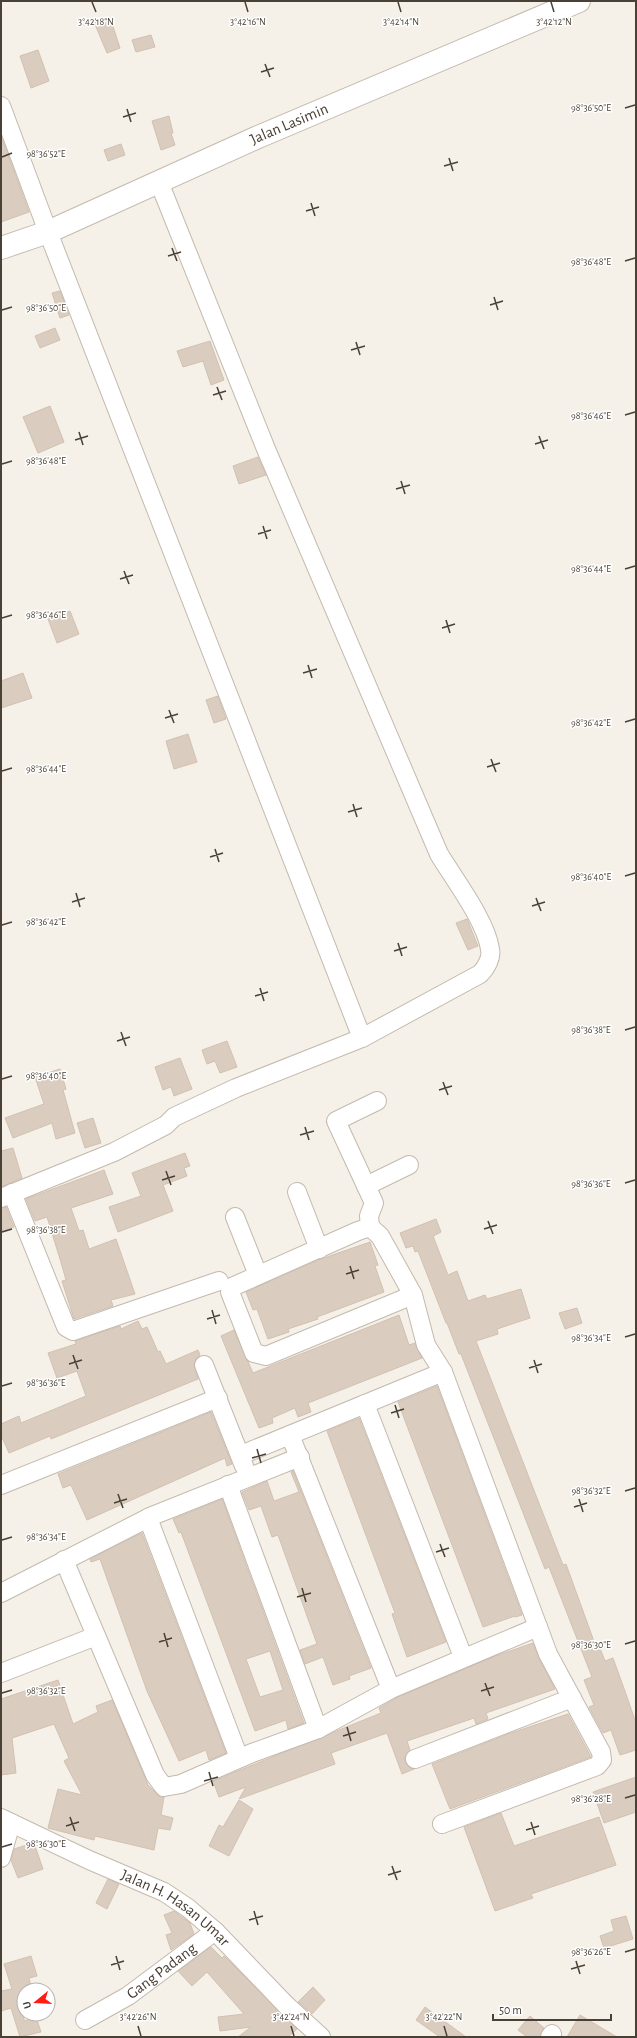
<svg xmlns="http://www.w3.org/2000/svg" width="637" height="2038" font-family="'Alegreya Sans',sans-serif">
<style>
.building{fill:#dacdc0;stroke:#d2c1b0;fill-rule:evenodd}
.lines{fill:none;stroke-linecap:round;stroke-linejoin:round}
.minor-casing{stroke:#c4b9ad;stroke-width:20}
.tertiary-casing{stroke:#c4b9ad;stroke-width:24}
.minor{stroke:#fff;stroke-width:18}
.tertiary{stroke:#fff;stroke-width:22}
.ticks{fill:none;stroke:#494036;stroke-width:1.5}
.labels{text-anchor:middle;dominant-baseline:central;stroke-width:3;stroke-linejoin:round;paint-order:stroke}
.street-label{font-size:16px;fill:#494036;stroke:#fff}
.ticks-label{font-size:10px;text-anchor:middle;fill:#494036;stroke:#fff;stroke-width:3;stroke-linejoin:round;paint-order:stroke}
</style>
<rect width="100%" height="100%" fill="#f5f0e8"/>
<g class="building">
<path d="M110,17L120,48L107,53L94,22Z"/>
<path d="M151,35L155,47L136,52L132,40Z"/>
<path d="M38,50L49,81L31,88L20,56Z"/>
<path d="M169,116L173,133H171L175,145L161,150L152,121Z"/>
<path d="M1,136L29,212L1,222Z"/>
<path d="M121,144L125,155L108,161L104,150Z"/>
<path d="M60,291L69,315L60,318L52,293Z"/>
<path d="M55,328L60,340L40,348L35,336Z"/>
<path d="M210,341L224,380L211,385L203,361L183,367L177,351Z"/>
<path d="M50,406L64,442L38,453L23,417Z"/>
<path d="M258,457L266,475L239,484L233,466Z"/>
<path d="M70,611L79,634L57,643L48,619Z"/>
<path d="M23,673L32,698L1,708V681Z"/>
<path d="M218,696L226,719L214,723L206,700Z"/>
<path d="M188,734L197,762L174,769L166,741Z"/>
<path d="M467,919L478,946L468,950L456,923Z"/>
<path d="M227,1041L237,1067L220,1073L215,1061L207,1064L202,1050Z"/>
<path d="M180,1058L192,1089L174,1096L171,1087L163,1090L155,1067Z"/>
<path d="M60,1069L66,1089L63,1090L75,1133L56,1139L52,1123L13,1138L5,1118L44,1104L35,1077Z"/>
<path d="M93,1118L101,1143L85,1148L77,1123Z"/>
<path d="M13,1148L22,1178L1,1187V1151Z"/>
<path d="M185,1153L190,1166L184,1168L187,1176L163,1185L173,1211L118,1232L109,1207L141,1196L132,1173Z"/>
<path d="M104,1170L113,1194L71,1208L79,1231L83,1230L89,1249L116,1239L135,1294L111,1300L113,1306L74,1319L62,1281L66,1280L60,1259L47,1217L35,1221L26,1199Z"/>
<path d="M6,1207L14,1227L1,1232V1208Z"/>
<path d="M436,1219L441,1232L433,1236L448,1275L457,1271L468,1301L485,1295L487,1299L521,1289L530,1318L497,1329L498,1334L476,1341L563,1565L566,1564L596,1647L599,1646L605,1661L613,1658L627,1697L636,1723V1750L620,1755L611,1730L603,1733L589,1707L594,1705L584,1680L592,1677L549,1567L545,1569L461,1354H459L447,1323H446L418,1251L415,1252L413,1246L406,1248L400,1233Z"/>
<path d="M370,1242L378,1265L375,1266L384,1292L317,1317L318,1319L288,1329L289,1332L268,1339L257,1309L253,1310L246,1292L318,1260Z"/>
<path d="M577,1308L582,1323L565,1329L559,1313Z"/>
<path d="M399,1315L409,1345L415,1343L422,1358L308,1403L311,1412L298,1417L295,1408L272,1418L273,1423L259,1428L221,1336L234,1330L253,1373Z"/>
<path d="M138,1321L142,1329L147,1327L158,1352L160,1351L166,1364L198,1350L200,1355L196,1359L194,1364L198,1379L51,1439L50,1436L9,1453L1,1435V1424L19,1416L21,1423L86,1396L77,1371L57,1378L48,1353L76,1344L75,1341L120,1326L121,1329Z"/>
<path d="M437,1386L522,1615L515,1617V1616L483,1627L398,1402Z"/>
<path d="M211,1412L232,1464L227,1466L225,1458L87,1520L71,1485L63,1488L58,1474Z"/>
<path d="M359,1418L446,1642L407,1657L392,1614L395,1613L327,1431Z"/>
<path d="M293,1471L371,1668L349,1676L350,1679L333,1685L323,1657L305,1664L300,1650L317,1644L278,1535L272,1537L261,1506L249,1510L242,1492L267,1481L274,1501L299,1492L291,1472Z"/>
<path d="M222,1499L304,1723L288,1729L286,1720L255,1731L181,1532L179,1533L173,1519ZM270,1651L283,1690L260,1697L246,1659Z"/>
<path d="M142,1533L226,1753L209,1760L206,1750L179,1761L147,1691L100,1559L91,1562L90,1559Z"/>
<path d="M533,1643L539,1659L555,1689L486,1713L488,1719L476,1724L474,1718L407,1741L410,1750L405,1757V1762L409,1767L414,1769L402,1774L387,1733L331,1753L335,1764L239,1799L246,1787L219,1797L213,1781L381,1713L379,1708L396,1698L493,1657Z"/>
<path d="M58,1680L73,1724L98,1712L96,1706L112,1700L148,1785L160,1797H164L161,1815L173,1818L170,1830L158,1828L154,1850L95,1836L94,1840L48,1828L58,1789L82,1795L64,1761L69,1758L54,1724L12,1738L16,1773L1,1775V1699Z"/>
<path d="M568,1714L591,1757L450,1809L432,1764L508,1734Z"/>
<path d="M636,1777V1812L604,1823L593,1792Z"/>
<path d="M239,1800L253,1809L229,1856L209,1846L219,1825L223,1827Z"/>
<path d="M501,1813L514,1846L599,1817L616,1865L531,1894L533,1898L495,1911L464,1827Z"/>
<path d="M30,1844L35,1846L43,1869L18,1878L11,1860L14,1849Z"/>
<path d="M108,1879L119,1884L107,1909L96,1903Z"/>
<path d="M174,1911L190,1923L194,1934L171,1950L166,1935L172,1933L164,1915Z"/>
<path d="M626,1916L633,1939L604,1948L600,1936L614,1931L611,1920Z"/>
<path d="M211,1947L222,1958L224,1956L297,2029L288,2037H238L251,2027L220,2031L218,2017L244,2014L207,1972L192,1986L178,1971Z"/>
<path d="M31,1956L37,1976L29,1978L32,1990H24V2021L36,2017L41,2032L20,2037L11,2008L1,2011V1991L12,1989L4,1964Z"/>
<path d="M313,1987L325,2000L312,2014L298,2002Z"/>
<path d="M425,2007L466,2037H440L416,2020Z"/>
<path d="M580,2015L617,2037H567Z"/>
<path d="M530,2016L544,2028L540,2037H527L518,2030Z"/>
</g>
<g class="lines">
<defs>
<g id="minor">
<path d="M1,106L48,232L362,1038"/>
<path d="M366,1186L409,1165"/>
<path d="M297,1192L319,1249"/>
<path d="M12,1193L66,1327L73,1331L219,1281"/>
<path d="M1,1198L114,1152L166,1125L174,1117L236,1088L362,1038L480,974C486,968 492,958 490,949C486,921 454,879 439,854L266,449L159,182"/>
<path d="M235,1217L258,1275"/>
<path d="M370,1227L369,1216L374,1203L336,1121L377,1101"/>
<path d="M413,1295L266,1356L254,1353L230,1292L232,1287L358,1231L370,1227L380,1236L413,1295L426,1345L443,1372L548,1654L601,1752L602,1760L597,1766L442,1824"/>
<path d="M204,1365L244,1466"/>
<path d="M365,1404L463,1657"/>
<path d="M290,1435L391,1689"/>
<path d="M241,1455L443,1372"/>
<path d="M1,1485L218,1398"/>
<path d="M228,1485L318,1729"/>
<path d="M148,1518L239,1758"/>
<path d="M64,1560L155,1775L164,1787L181,1784L252,1753L318,1729L391,1689L538,1627"/>
<path d="M1,1593L152,1516L300,1457"/>
<path d="M1,1673L96,1636"/>
<path d="M415,1759L572,1698"/>
<path id="s1" d="M1,1818L89,1860L164,1892L188,1908L215,1931L287,2006L321,2037"/>
<path d="M1,1858L11,1823"/>
<path id="s2" d="M85,2020L128,1996L215,1931"/>
<path d="M550,2037L552,2034"/>
</g>
<g id="tertiary">
<path id="s3" d="M1,248L48,232L258,137L579,1"/>
</g>
</defs>
<use href="#minor" class="minor-casing"/>
<use href="#tertiary" class="tertiary-casing"/>
<use href="#minor" class="minor"/>
<use href="#tertiary" class="tertiary"/>
</g>
<path class="ticks" d="M92,2L96,12M245,2L248,12M398,2L401,12M551,2L554,12M265,64L270,77M261,72L274,68M625,108L635,105M127,109L131,122M123,117L136,113M2,157L12,153M449,158L453,171M444,166L458,162M311,203L315,216M306,211L319,207M172,248L177,261M168,256L181,252M625,261L635,258M494,297L498,310M490,305L503,301M2,310L12,307M356,342L360,355M351,350L365,346M217,387L222,400M213,395L226,391M625,415L635,412M79,432L83,445M539,436L544,449M75,440L88,436M535,444L548,440M2,464L12,461M401,481L405,494M396,489L410,485M263,526L267,539M258,534L271,530M625,569L635,566M124,571L129,584M120,579L133,575M2,618L12,615M446,620L450,633M442,628L455,624M308,665L312,678M303,673L317,669M169,710L174,723M165,718L178,714M625,722L635,719M491,759L496,772M487,767L500,763M2,771L12,768M353,804L357,817M348,812L362,808M215,849L219,862M210,857L223,853M625,876L635,873M76,893L80,907M536,898L541,911M72,902L85,898M532,906L545,902M2,925L12,922M398,943L402,956M394,951L407,947M260,988L264,1001M255,996L268,992M625,1030L635,1027M121,1032L126,1046M117,1041L130,1037M2,1079L12,1076M443,1082L448,1095M439,1090L452,1086M305,1127L309,1140M300,1135L314,1131M166,1171L171,1185M162,1180L175,1176M625,1183L635,1180M488,1221L493,1234M484,1229L497,1225M2,1232L12,1229M350,1266L354,1279M346,1274L359,1270M212,1310L216,1324M207,1319L220,1315M625,1337L635,1334M73,1355L78,1369M534,1360L538,1373M69,1364L82,1360M529,1368L542,1364M2,1386L12,1383M395,1405L399,1418M391,1413L404,1409M257,1449L261,1463M252,1458L266,1454M625,1491L635,1488M118,1494L123,1508M579,1499L583,1512M114,1503L127,1499M574,1507L587,1503M2,1540L12,1537M440,1544L445,1557M436,1552L449,1548M302,1588L306,1602M297,1597L311,1593M164,1633L168,1647M159,1642L172,1638M625,1644L635,1641M485,1683L490,1696M481,1691L494,1687M2,1693L12,1690M347,1727L351,1741M343,1736L356,1732M209,1772L213,1786M204,1781L218,1777M625,1798L635,1795M70,1817L75,1831M531,1822L535,1835M66,1826L79,1822M526,1830L539,1826M2,1847L12,1844M392,1866L397,1880M388,1875L401,1871M254,1911L258,1925M249,1920L263,1916M625,1952L635,1949M116,1956L120,1970M576,1961L580,1974M111,1965L124,1961M571,1969L585,1965M138,2026L141,2036M291,2026L294,2036M444,2026L447,2036"/>
<g class="labels">
<g class="street-label">
<text stroke="none"><textPath href="#s3" startOffset="314">Jalan Lasimin</textPath></text>
<text stroke="none"><textPath href="#s1" startOffset="197">Jalan H. Hasan Umar</textPath></text>
<text stroke="none"><textPath href="#s2" startOffset="91">Gang Padang</textPath></text>
</g>
</g>
<g class="ticks-label">
<text x="96" y="25">3°42'18"N</text>
<text x="248" y="25">3°42'16"N</text>
<text x="401" y="25">3°42'14"N</text>
<text x="554" y="25">3°42'12"N</text>
<text x="591" y="111">98°36'50"E</text>
<text x="46" y="157">98°36'52"E</text>
<text x="591" y="265">98°36'48"E</text>
<text x="46" y="311">98°36'50"E</text>
<text x="591" y="419">98°36'46"E</text>
<text x="46" y="464">98°36'48"E</text>
<text x="591" y="572">98°36'44"E</text>
<text x="46" y="618">98°36'46"E</text>
<text x="591" y="726">98°36'42"E</text>
<text x="46" y="772">98°36'44"E</text>
<text x="591" y="880">98°36'40"E</text>
<text x="46" y="925">98°36'42"E</text>
<text x="591" y="1033">98°36'38"E</text>
<text x="46" y="1079">98°36'40"E</text>
<text x="591" y="1187">98°36'36"E</text>
<text x="46" y="1233">98°36'38"E</text>
<text x="591" y="1341">98°36'34"E</text>
<text x="46" y="1386">98°36'36"E</text>
<text x="591" y="1494">98°36'32"E</text>
<text x="46" y="1540">98°36'34"E</text>
<text x="591" y="1648">98°36'30"E</text>
<text x="46" y="1694">98°36'32"E</text>
<text x="591" y="1802">98°36'28"E</text>
<text x="46" y="1847">98°36'30"E</text>
<text x="591" y="1955">98°36'26"E</text>
<text x="138" y="2020">3°42'26"N</text>
<text x="291" y="2020">3°42'24"N</text>
<text x="444" y="2020">3°42'22"N</text>
</g>
<rect width="637" height="2038" fill="none" stroke="#494036" stroke-width="4"/>
<g transform="translate(36 2002) rotate(252)"><circle r="19" fill="#ffffff" stroke="#b6b3af"/>
<path d="M0-3L7 15L0 10L-7 15Z" fill="#ff1e15"/>
<text y="-6" font-size="11" font-weight="bold" text-anchor="middle" fill="#494036">U</text>
</g>
<path d="M493 2014v6h118v-6" fill="none" stroke="#494036" stroke-width="2"/>
<text x="499" y="2014" font-size="12" fill="#494036" stroke="#ffffff" stroke-width="3" paint-order="stroke">50 m</text>
</svg>
